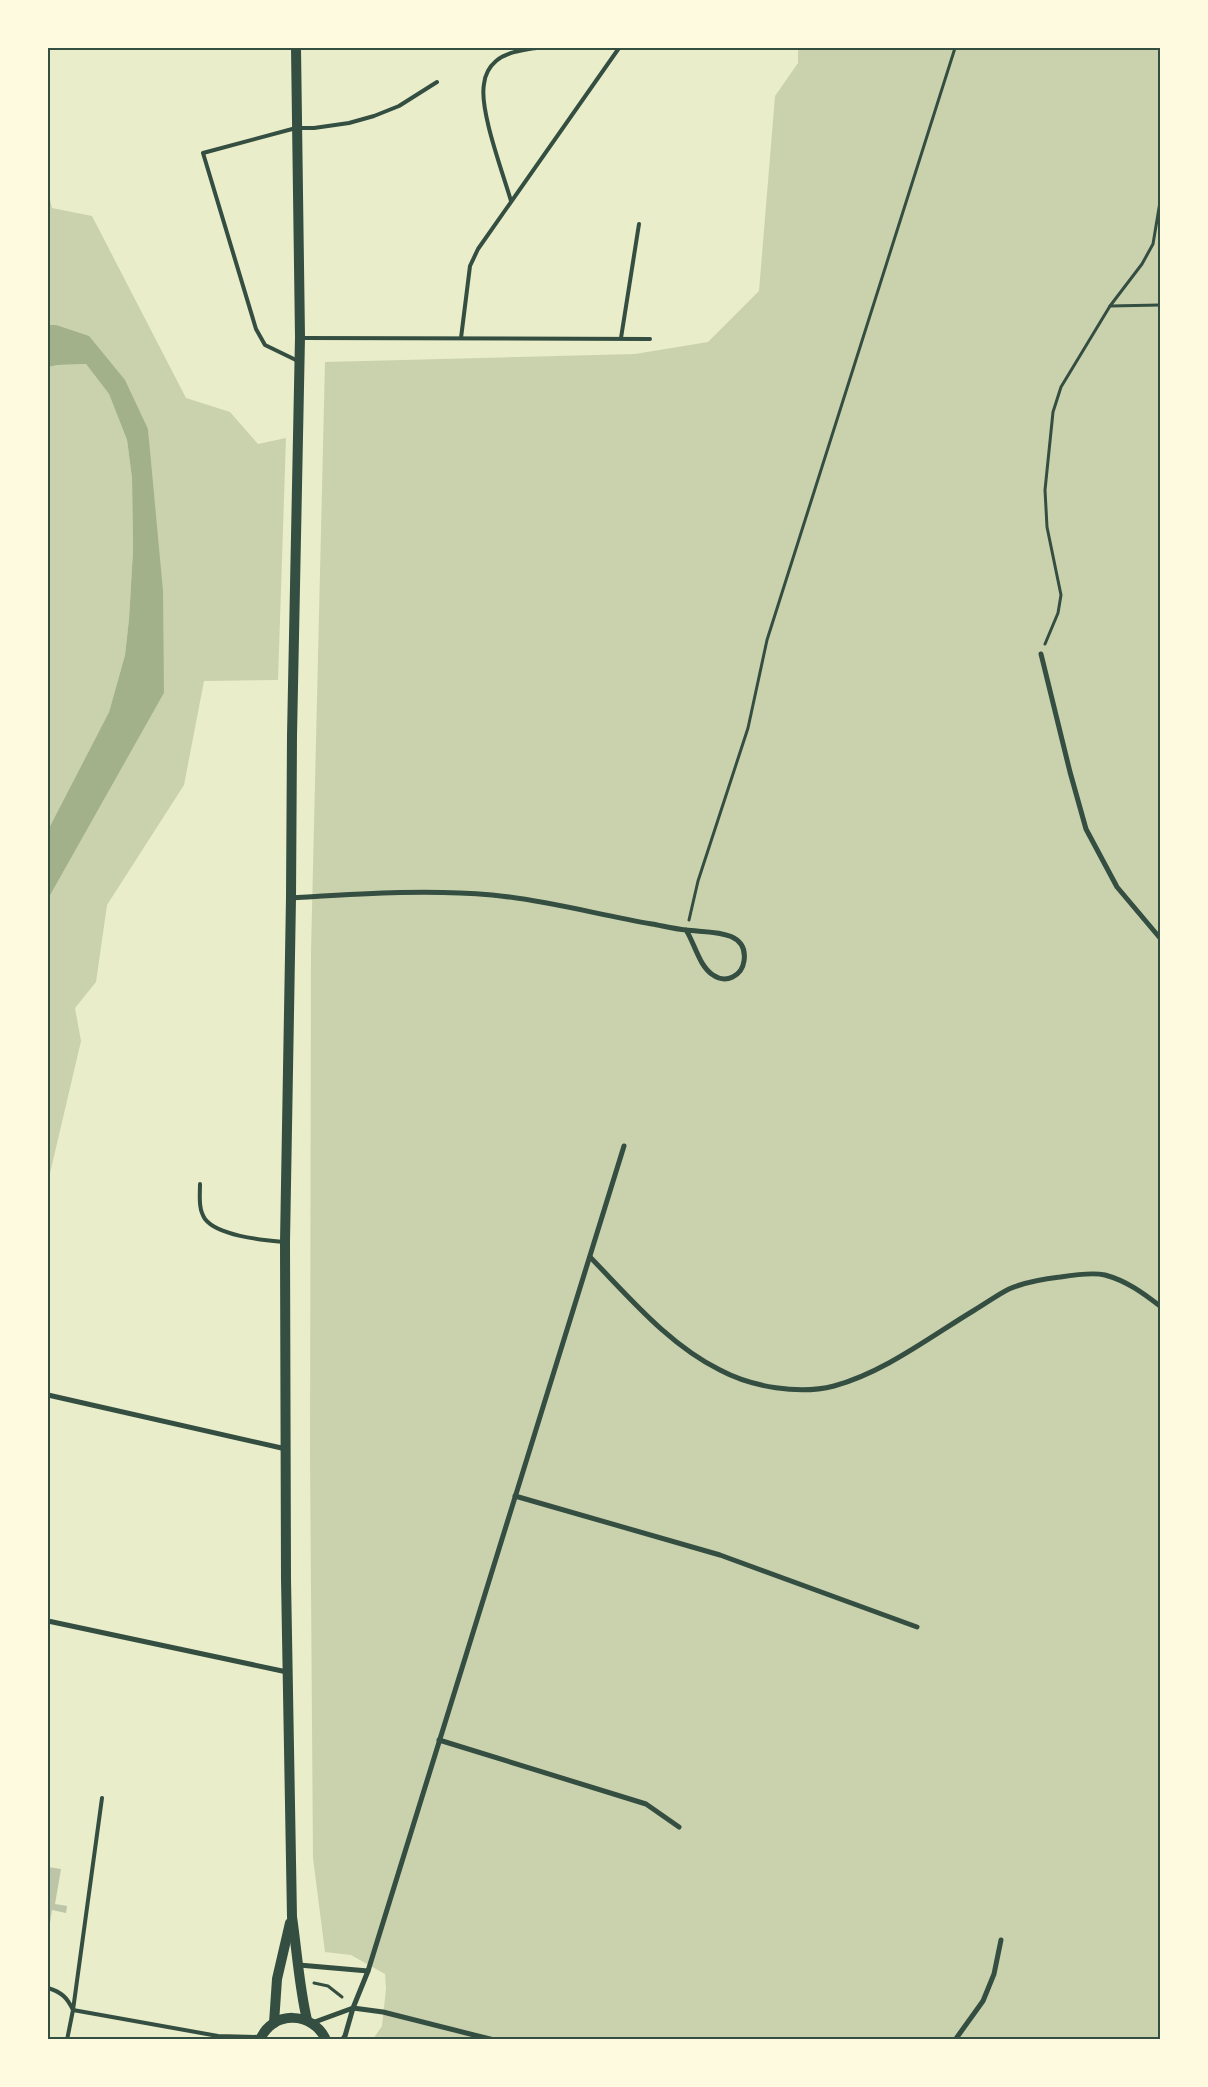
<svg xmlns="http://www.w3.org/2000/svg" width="1208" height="2087" font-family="'Alegreya Sans',sans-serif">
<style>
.green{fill:#cad2ad}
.water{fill:#a3b18a}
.building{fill:#bcc5a7}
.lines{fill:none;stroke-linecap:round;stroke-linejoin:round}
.path{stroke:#344e41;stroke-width:3}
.service{stroke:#344e41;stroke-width:4}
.minor{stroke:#344e41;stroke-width:5}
.secondary{stroke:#344e41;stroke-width:10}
.neatline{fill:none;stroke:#344e41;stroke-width:2}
</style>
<rect width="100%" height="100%" fill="#e9edc9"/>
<g class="green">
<path d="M798,48H1160V2039H373L382,2026L386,1989L385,1974L351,1955L325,1952L313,1858L310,1455L311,952L325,362L635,354L708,342L759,291L775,96L798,63Z"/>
<path d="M48,191L52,208L92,216L186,398L230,412L258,444L286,438L278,680L204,681L184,785L107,905L96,982L75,1008L81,1041L48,1182V899L164,693L148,429L56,325H48Z"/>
<path d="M86,364L109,394L127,440L132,478L133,550L129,619L125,655L109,712L48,830V367L58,365Z"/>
</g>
<path class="water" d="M48,325H56L89,336L125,380L148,429L163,591L164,693L48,899V830L109,712L125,655L129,619L133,550L132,478L127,440L109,394L86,364L58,365L48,367Z"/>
<g class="building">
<path d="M48,1867L61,1869L55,1904L67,1906L66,1913L52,1910L49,1930Z"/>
<path d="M48,2001L50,2015L48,2031Z"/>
</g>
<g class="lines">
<g class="path">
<path d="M1110,306L1160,305"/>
<path d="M1045,644L1058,613L1061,595L1047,527L1045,490L1053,412L1061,387L1110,306L1142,264L1153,244L1160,202"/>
<path d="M689,920L698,881L748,728L767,640L955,48"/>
<path d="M314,1983L328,1986L342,1997"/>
</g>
<g class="service">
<path d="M511,201C503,173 479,110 484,84C485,75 489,67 496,61C507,52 523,50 536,48"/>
<path d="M302,338L650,339"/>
<path d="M461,338L470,266L478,249L619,48"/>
<path d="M621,338L639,224"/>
<path d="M298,361L265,345L256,329L203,153L296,128H314L349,123L374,116L399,106L437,82"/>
<path d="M200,1184C200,1195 198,1209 205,1219C218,1236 263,1240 283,1242"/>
<path d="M48,1988C61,1992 67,1997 73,2010L218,2036L261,2037"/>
<path d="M67,2040L73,2010L102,1798"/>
</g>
<g class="minor">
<path d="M1041,654L1070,772L1086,829L1117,887L1160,938"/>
<path d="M291,898C358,894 425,889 492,895C546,900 599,915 652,924C663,926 675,929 686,930C706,933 749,928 744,961C742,976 726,984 713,975C699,966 695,944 686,930"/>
<path d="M590,1257C630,1298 668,1344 720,1370C752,1387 799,1395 834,1386C883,1373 930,1337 973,1311C985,1304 997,1295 1009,1289C1025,1282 1043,1279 1060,1277C1073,1275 1092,1272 1105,1275C1127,1281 1143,1293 1160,1306"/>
<path d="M48,1395L286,1449"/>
<path d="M515,1496L720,1555L917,1627"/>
<path d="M48,1621L287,1672"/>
<path d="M439,1740L646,1804L679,1827"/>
<path d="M299,1965L368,1971"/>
<path d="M312,2023L353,2008L383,2012L494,2040"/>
<path d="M342,2040L345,2036L353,2008L368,1971L624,1146"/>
<path d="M955,2040L983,2001L994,1974L1001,1940"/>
</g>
<g class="secondary">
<path d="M296,48L300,337L292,736L291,898L285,1242L286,1579L292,1917C297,1951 299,1986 307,2020"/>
<path d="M274,2023L277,1979L290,1923"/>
<path d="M260,2040C272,2010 313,2011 326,2040"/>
</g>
</g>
<rect width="1208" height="2087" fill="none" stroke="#fefae0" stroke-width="98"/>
<rect x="49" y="49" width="1110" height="1989" class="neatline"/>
</svg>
